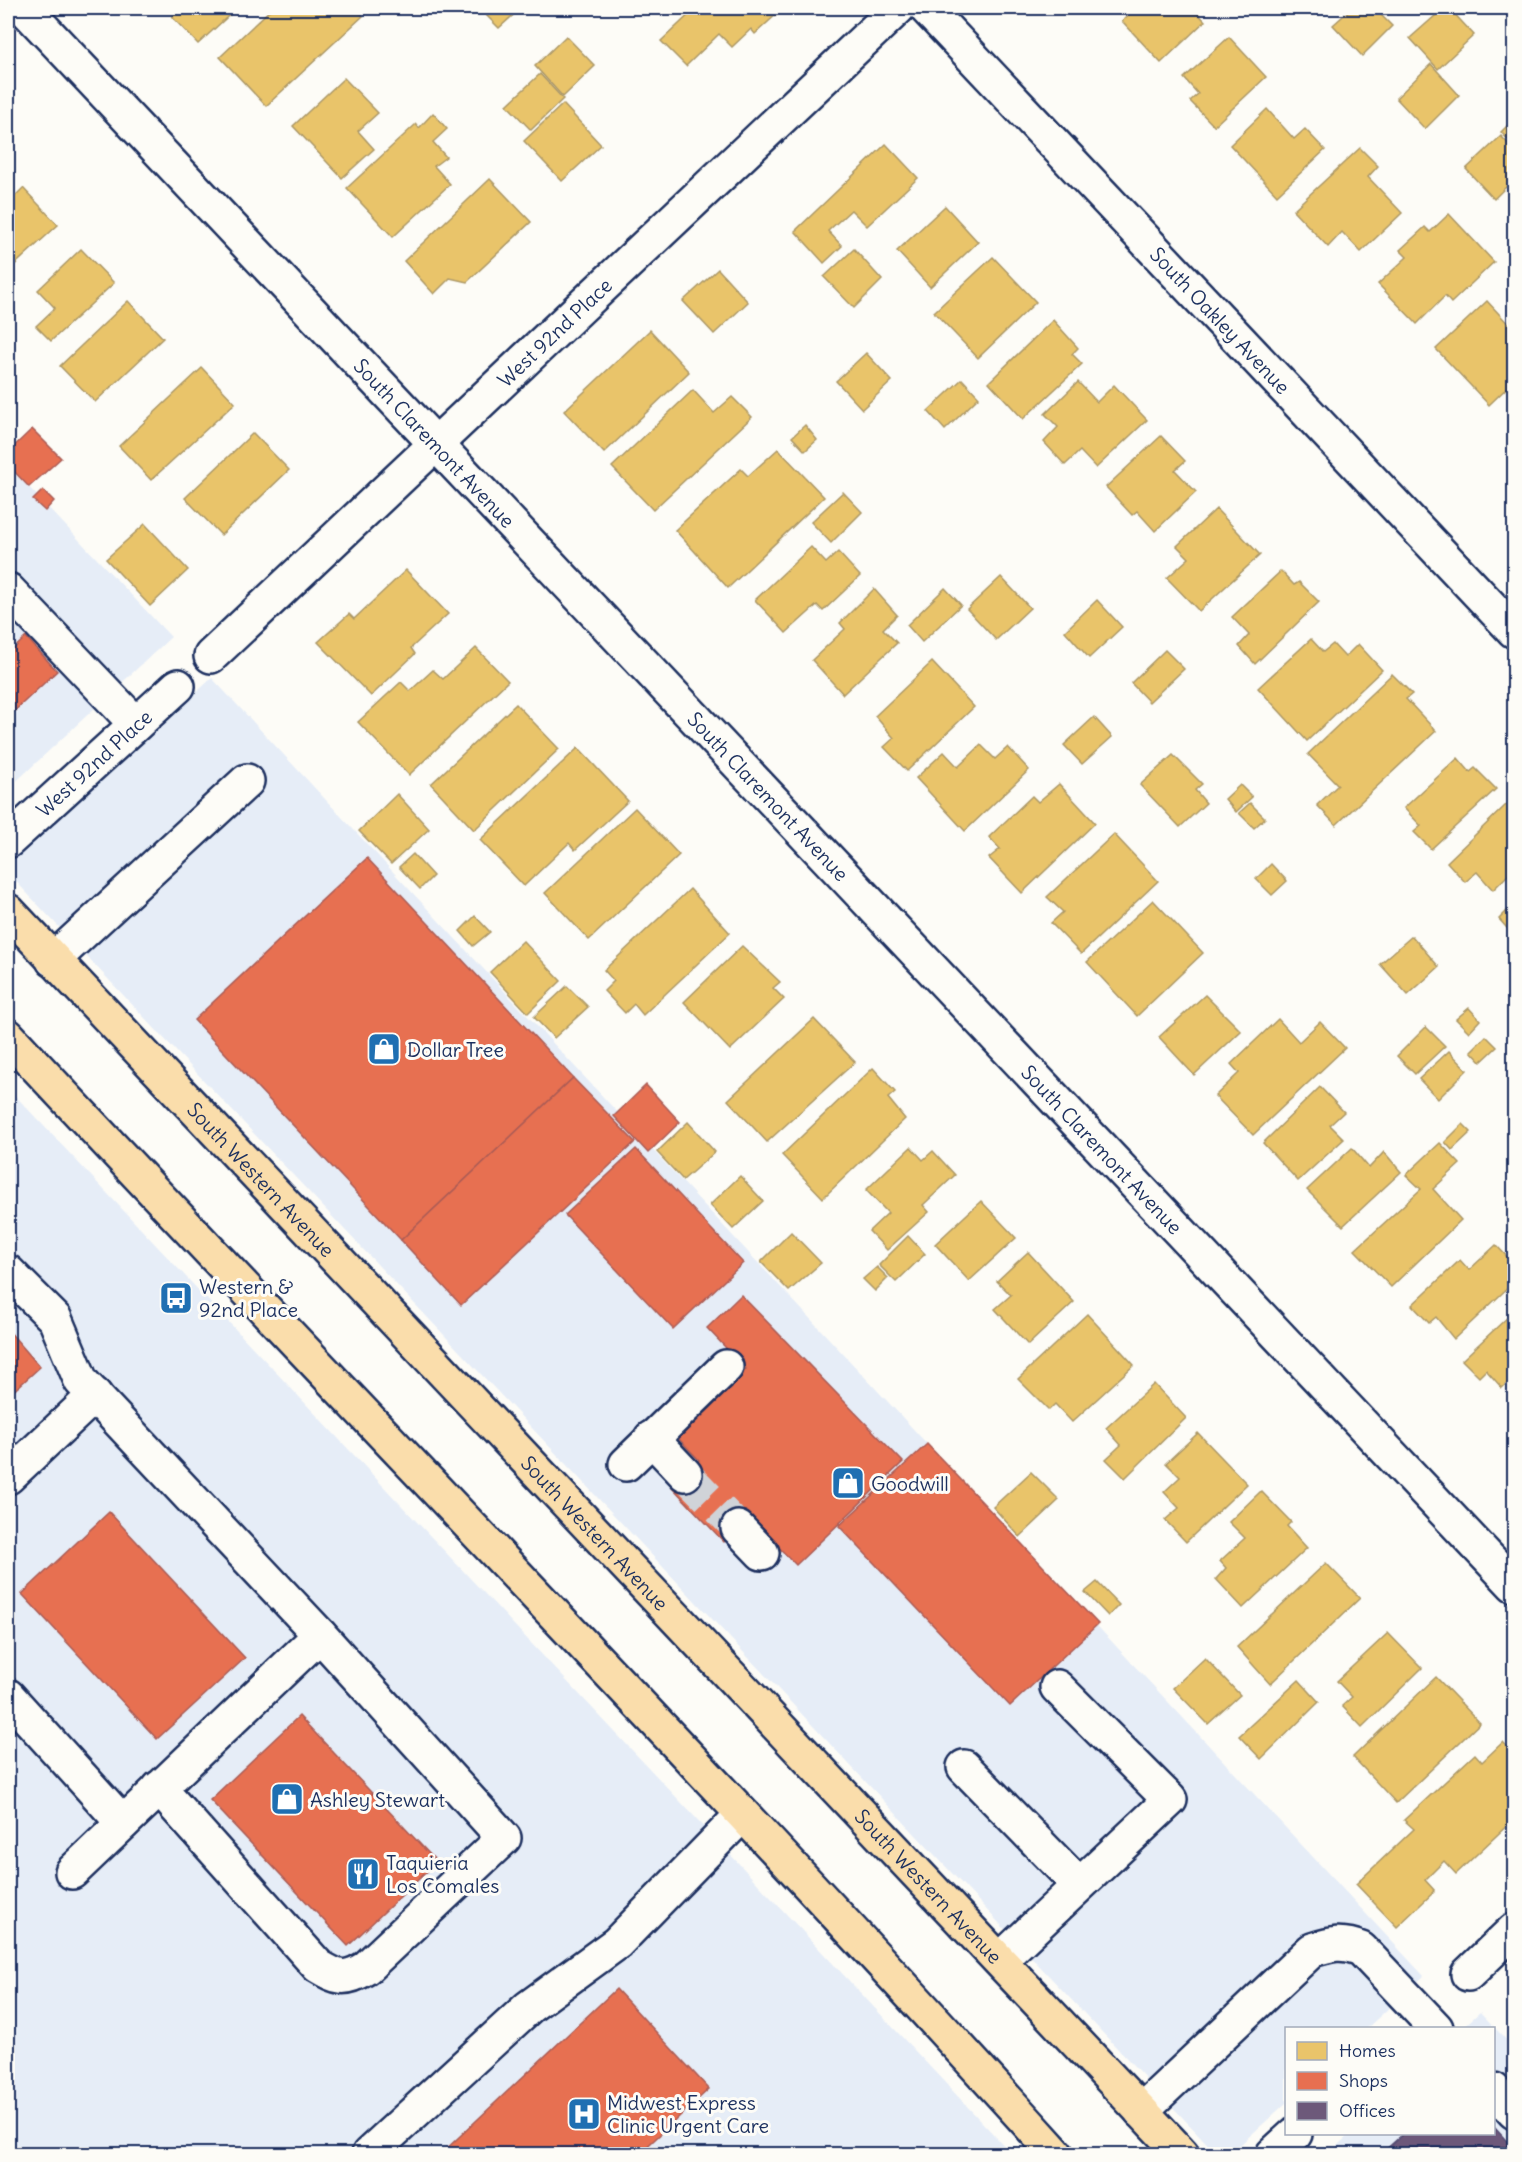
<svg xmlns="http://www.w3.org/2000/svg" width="1522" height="2162" font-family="Delius,sans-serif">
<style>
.built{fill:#e6edf7}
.homes{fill:#e9c46a;stroke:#ab9766;stroke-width:1.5}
.shops{fill:#e76f51;stroke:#aa5c55;stroke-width:1.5}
.offices{fill:#6d597a;stroke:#544c72;stroke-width:1.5}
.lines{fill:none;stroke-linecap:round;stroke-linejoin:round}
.minor-tunnel{stroke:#d0d3d8;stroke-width:33;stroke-dasharray:33 16;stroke-linecap:butt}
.minor-casing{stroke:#1b2f5e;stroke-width:38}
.major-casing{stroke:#1b2f5e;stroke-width:38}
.minor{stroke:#fdfcf7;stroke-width:33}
.major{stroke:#faddab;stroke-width:33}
.labels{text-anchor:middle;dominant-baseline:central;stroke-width:6;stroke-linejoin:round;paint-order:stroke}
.street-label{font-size:20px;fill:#1b2f5e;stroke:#fdfcf7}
.poi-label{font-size:20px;fill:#1b2f5e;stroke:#fdfcf7;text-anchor:start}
</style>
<rect width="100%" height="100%" fill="#fdfcf7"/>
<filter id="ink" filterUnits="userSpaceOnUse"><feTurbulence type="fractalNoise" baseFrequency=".0167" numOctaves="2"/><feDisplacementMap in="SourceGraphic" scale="12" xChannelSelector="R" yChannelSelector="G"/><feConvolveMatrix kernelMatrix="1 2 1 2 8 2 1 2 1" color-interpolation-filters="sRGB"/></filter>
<g filter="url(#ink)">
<g class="built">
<path d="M8,465L171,637L8,789Z"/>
<path d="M212,678L1424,1976L1367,2028H1286V2103L1230,2154H1217L8,873V865Z"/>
<path d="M8,1088L646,1765L1012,2154H8Z"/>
<path d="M1480,2012L1514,2048V2154H1328L1350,2134H1494V2028H1462Z"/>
</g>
<g class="homes">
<path d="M181,8H237L198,44L172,17Z"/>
<path d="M272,8H355L363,16L266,106L220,57Z"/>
<path d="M479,8H521L499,28Z"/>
<path d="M696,8H777L780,11L755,34L751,29L732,47L719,34L686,66L661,41Z"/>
<path d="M1136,8H1193L1205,21L1161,63L1122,21Z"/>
<path d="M1352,8H1374L1392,26L1362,56L1333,25Z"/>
<path d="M1444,8H1449L1474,35L1438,69L1410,38Z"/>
<path d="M566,36L595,66L563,97L535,66Z"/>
<path d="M1229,37L1266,77L1214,126L1190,101L1198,94L1184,78Z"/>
<path d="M1431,64L1459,95L1425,129L1396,98Z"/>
<path d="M540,74L563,99L531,130L507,105Z"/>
<path d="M344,78L378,113L358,131L374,149L342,178L293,126Z"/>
<path d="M563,104L601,145L562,181L524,141Z"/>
<path d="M1267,109L1294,139L1305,129L1325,150L1277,195L1230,145Z"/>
<path d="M433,113L447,129L433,142L446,157L434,166L450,184L393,237L347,188L416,124L419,128Z"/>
<path d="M1514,119V146L1501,132Z"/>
<path d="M1501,136L1514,150V179L1494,199L1466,169Z"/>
<path d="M886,144L918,178L867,226L851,210L828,231L842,246L824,263L795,231Z"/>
<path d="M1360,148L1378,166L1368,177L1402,213L1361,252L1342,232L1328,247L1293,210Z"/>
<path d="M490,179L531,222L467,282L450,278L434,294L404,261Z"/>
<path d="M23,188L58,225L10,269L8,266V203Z"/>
<path d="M945,206L978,242L930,287L897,251Z"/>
<path d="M1449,214L1494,262L1451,303L1445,296L1417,324L1378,284L1407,257L1400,250L1425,227L1430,232Z"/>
<path d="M81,249L114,283L51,341L36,326L55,308L38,290Z"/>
<path d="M854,249L882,280L854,308L824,277Z"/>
<path d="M993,257L1036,302L978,358L934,312Z"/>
<path d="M718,269L748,302L714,334L683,301Z"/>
<path d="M128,301L163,338L95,402L60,366Z"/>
<path d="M1487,301L1514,330V381L1489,405L1436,349Z"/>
<path d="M1053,320L1078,348L1072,354L1082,364L1023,419L989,382Z"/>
<path d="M650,330L689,372L604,453L564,411Z"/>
<path d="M866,353L892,381L862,409L836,381Z"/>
<path d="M202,368L235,403L151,480L119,446Z"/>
<path d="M962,379L979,397L945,430L928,411Z"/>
<path d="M1078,382L1097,402L1114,385L1147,420L1096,468L1080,451L1065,465L1044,442L1058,427L1045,414Z"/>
<path d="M693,390L714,413L732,397L752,417L653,510L612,467Z"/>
<path d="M805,425L817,440L805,451L792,437Z"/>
<path d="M253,433L289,470L221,535L185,498Z"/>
<path d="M1161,436L1185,461L1175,470L1196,492L1155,531L1137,511L1132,515L1106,487Z"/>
<path d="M778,449L824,497L728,588L675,530L741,469L748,476Z"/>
<path d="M843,492L862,512L831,543L811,522Z"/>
<path d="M1216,509L1260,555L1199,611L1167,578L1189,558L1177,546Z"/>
<path d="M145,524L188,570L150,606L106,559Z"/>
<path d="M811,547L826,563L838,552L860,576L823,611L817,605L786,633L755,600Z"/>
<path d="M406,570L448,614L411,648L415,654L371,696L318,642L349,614L354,619Z"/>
<path d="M1281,571L1294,585L1299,582L1319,602L1255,664L1239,646L1249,635L1232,617Z"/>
<path d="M1001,577L1030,608L996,640L967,609Z"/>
<path d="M945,588L961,605L922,642L907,625Z"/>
<path d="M874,589L897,615L883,629L897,643L843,694L812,660L845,629L840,623Z"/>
<path d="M1097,600L1122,627L1089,658L1065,631Z"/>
<path d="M1311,639L1323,652L1333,644L1345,657L1358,644L1382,670L1307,741L1258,688Z"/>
<path d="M476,648L508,681L409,775L358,722L401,682L410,691L433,670L443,679Z"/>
<path d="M1165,650L1184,669L1149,702L1131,683Z"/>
<path d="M932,662L974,707L907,771L884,747L894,738L875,716Z"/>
<path d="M1392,674L1412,694L1406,699L1436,731L1336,825L1317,805L1338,785L1308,754Z"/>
<path d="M516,704L559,749L474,830L431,784Z"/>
<path d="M1094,717L1112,737L1082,764L1064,745Z"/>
<path d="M981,745L995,759L1008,747L1029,770L965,831L916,778L944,752L958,767Z"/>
<path d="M578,748L628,801L575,850L569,843L524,886L480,840Z"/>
<path d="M1173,755L1202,784L1195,790L1206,803L1180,827L1140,785Z"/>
<path d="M1458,758L1470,772L1475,768L1496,789L1431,849L1414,832L1421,826L1404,808Z"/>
<path d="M1059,784L1095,823L1022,893L989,858L1000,849L989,837L1032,796L1038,802Z"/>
<path d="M1240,785L1252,797L1236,812L1225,799Z"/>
<path d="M397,794L429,829L391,864L359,831Z"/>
<path d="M1250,803L1265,818L1254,828L1239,813Z"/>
<path d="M1507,804L1514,811V869L1493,890L1477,872L1465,882L1447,862Z"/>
<path d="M635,808L679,855L589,940L545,893Z"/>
<path d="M1114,834L1158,881L1081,954L1051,923L1063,912L1047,897Z"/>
<path d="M413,854L433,876L420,889L399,867Z"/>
<path d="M1271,864L1287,881L1272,895L1256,879Z"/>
<path d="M690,889L730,933L643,1015L634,1004L625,1013L604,991L614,981L604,970Z"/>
<path d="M1153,900L1203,953L1137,1016L1087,962Z"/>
<path d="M1514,904V936L1499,919Z"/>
<path d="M475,916L490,932L473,946L460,931Z"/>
<path d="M1412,936L1439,967L1408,995L1380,964Z"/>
<path d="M523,941L561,981L528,1013L490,972Z"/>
<path d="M742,946L780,982L773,988L784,999L730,1050L684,1002Z"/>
<path d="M567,986L588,1007L554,1038L534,1017Z"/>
<path d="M1205,995L1241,1031L1194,1075L1159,1037Z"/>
<path d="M1469,1008L1480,1020L1469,1032L1456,1019Z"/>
<path d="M814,1019L855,1062L767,1142L728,1100Z"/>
<path d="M1278,1019L1299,1042L1320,1022L1345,1048L1253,1135L1215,1096L1239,1073L1231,1064Z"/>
<path d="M1426,1027L1445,1046L1415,1074L1397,1056Z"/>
<path d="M1486,1036L1497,1047L1481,1062L1471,1051Z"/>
<path d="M1449,1051L1467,1070L1438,1099L1419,1079Z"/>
<path d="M873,1068L895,1092L888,1098L905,1119L823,1198L782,1155Z"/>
<path d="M1320,1087L1344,1112L1330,1125L1344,1139L1298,1181L1263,1143Z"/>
<path d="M688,1122L715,1152L683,1180L657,1152Z"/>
<path d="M1463,1124L1471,1132L1452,1150L1445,1142Z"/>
<path d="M1440,1143L1460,1164L1433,1189L1461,1220L1391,1287L1355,1250L1421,1189L1406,1175Z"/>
<path d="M911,1147L923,1160L933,1151L955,1175L923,1205L929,1212L887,1250L869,1231L888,1213L866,1190Z"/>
<path d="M1352,1148L1369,1168L1384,1152L1401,1172L1343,1226L1307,1190Z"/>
<path d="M740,1176L763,1201L733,1229L710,1205Z"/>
<path d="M981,1201L1016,1238L969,1281L935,1244Z"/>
<path d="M791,1232L821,1263L789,1291L761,1262Z"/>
<path d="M908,1236L925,1254L896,1282L879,1265Z"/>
<path d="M1496,1245L1514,1264V1282L1454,1339L1436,1317L1429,1323L1412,1305L1460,1260L1469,1270Z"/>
<path d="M1028,1252L1074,1302L1028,1345L995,1309L1011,1295L997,1281Z"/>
<path d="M877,1267L888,1278L875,1291L863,1279Z"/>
<path d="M1087,1314L1134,1365L1072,1422L1055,1404L1049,1410L1018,1379Z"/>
<path d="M1511,1314L1514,1318V1377L1502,1388L1486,1370L1479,1377L1462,1360Z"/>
<path d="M1154,1384L1186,1418L1125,1478L1106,1459L1121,1445L1106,1428Z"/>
<path d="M1198,1433L1247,1484L1186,1542L1165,1520L1179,1508L1164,1492L1180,1477L1166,1463Z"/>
<path d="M1031,1472L1059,1500L1020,1537L993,1507Z"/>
<path d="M1261,1491L1291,1522L1287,1526L1307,1548L1243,1608L1216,1579L1226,1568L1220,1561L1245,1538L1229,1522Z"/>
<path d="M1326,1563L1360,1598L1270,1684L1237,1647Z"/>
<path d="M1097,1582L1119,1605L1108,1616L1085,1592Z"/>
<path d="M1388,1633L1422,1668L1362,1727L1342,1706L1352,1697L1337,1681Z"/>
<path d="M1205,1658L1240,1695L1208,1724L1173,1688Z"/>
<path d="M1436,1677L1480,1723L1396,1803L1353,1757Z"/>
<path d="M1299,1680L1319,1702L1261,1759L1239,1736Z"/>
<path d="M1503,1742L1514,1754V1819L1456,1874L1444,1861L1425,1880L1435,1891L1397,1927L1356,1884L1414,1829L1404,1820L1475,1754L1482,1762Z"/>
</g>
<g class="shops">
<path d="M32,429L61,458L29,487L8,465V452Z"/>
<path d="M43,490L54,501L45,511L33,500Z"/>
<path d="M26,637L57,671L8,717V654Z"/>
<path d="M367,858L573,1078L401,1240L194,1020Z"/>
<path d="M573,1078L635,1142L461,1305L401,1240Z"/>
<path d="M646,1085L680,1122L648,1153L614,1116Z"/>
<path d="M636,1149L743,1263L673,1329L565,1215Z"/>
<path d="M741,1295L903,1462L796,1565L749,1517L724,1542L672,1487L699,1460L676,1436L746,1369L707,1328Z"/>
<path d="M8,1330L40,1367L8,1396Z"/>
<path d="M927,1444L1098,1624L1010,1706L839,1526Z"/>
<path d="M109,1512L245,1658L157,1739L22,1594Z"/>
<path d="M299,1716L437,1862L348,1946L210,1800Z"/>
<path d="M616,1989L709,2089L639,2154H441Z"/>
</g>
<path class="offices" d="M1494,2127L1514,2149V2154H1381L1403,2134H1494Z"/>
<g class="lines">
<path class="minor-tunnel" d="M685,1474L738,1528"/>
<defs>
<g id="minor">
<path id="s1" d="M24,8L1514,1585"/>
<path id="s2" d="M926,8L1514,631"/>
<path d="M8,590L136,724"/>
<path id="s3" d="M211,656L898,8"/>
<path id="s4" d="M8,841L178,686"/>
<path d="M53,960L247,781"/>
<path d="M8,1272L55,1319L81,1381L320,1635L72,1872"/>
<path d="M651,1438L685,1474"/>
<path d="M626,1464L726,1367"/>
<path d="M8,1477L95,1395"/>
<path d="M738,1528L762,1553"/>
<path d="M8,1696L123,1823"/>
<path d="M964,1767L1079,1885"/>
<path d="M159,1788L318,1966C338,1978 345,1981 366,1968L504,1838L320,1635"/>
<path d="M1000,1960L1170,1800L1057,1687"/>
<path d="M1468,1974L1514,1930"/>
<path d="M1494,2090L1514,2112"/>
<path d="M1141,2111L1312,1950C1331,1944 1342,1941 1361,1949L1436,2028"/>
<path d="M369,2154L529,2007L617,1943L742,1815"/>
<path d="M1273,2154L1295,2134"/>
</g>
<g id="major">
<path id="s5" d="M8,911L1182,2154"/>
<path d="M8,1036C356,1410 714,1775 1056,2154"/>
</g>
</defs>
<use href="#minor" class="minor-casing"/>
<use href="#major" class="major-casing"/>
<use href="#minor" class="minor"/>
<use href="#major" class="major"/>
</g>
</g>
<defs>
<symbol id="shop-square" viewBox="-11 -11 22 22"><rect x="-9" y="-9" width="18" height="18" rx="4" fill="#1f6fb2" stroke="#fdfcf7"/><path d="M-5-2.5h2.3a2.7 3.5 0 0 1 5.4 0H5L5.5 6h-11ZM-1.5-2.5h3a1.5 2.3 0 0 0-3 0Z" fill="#fff"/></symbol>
<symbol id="bus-square" viewBox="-11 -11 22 22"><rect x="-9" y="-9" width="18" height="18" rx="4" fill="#1f6fb2" stroke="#fdfcf7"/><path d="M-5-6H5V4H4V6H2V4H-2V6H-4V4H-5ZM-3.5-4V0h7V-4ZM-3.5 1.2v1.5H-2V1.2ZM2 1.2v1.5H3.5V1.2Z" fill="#fff"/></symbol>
<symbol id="restaurant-square" viewBox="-11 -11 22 22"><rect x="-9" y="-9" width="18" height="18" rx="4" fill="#1f6fb2" stroke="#fdfcf7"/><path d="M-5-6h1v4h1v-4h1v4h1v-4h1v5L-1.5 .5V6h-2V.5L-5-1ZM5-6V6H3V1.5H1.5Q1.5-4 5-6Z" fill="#fff"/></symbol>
<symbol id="hospital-square" viewBox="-11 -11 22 22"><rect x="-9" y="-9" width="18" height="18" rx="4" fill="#1f6fb2" stroke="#fdfcf7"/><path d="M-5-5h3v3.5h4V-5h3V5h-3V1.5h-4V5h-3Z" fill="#fff"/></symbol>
</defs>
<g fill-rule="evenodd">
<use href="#shop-square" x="365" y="1030" width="38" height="38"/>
<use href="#bus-square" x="157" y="1279" width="38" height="38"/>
<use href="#shop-square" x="829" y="1464" width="38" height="38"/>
<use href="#shop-square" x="268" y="1780" width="38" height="38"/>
<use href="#restaurant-square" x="344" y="1855" width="38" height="38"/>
<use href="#hospital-square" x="565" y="2095" width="38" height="38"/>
</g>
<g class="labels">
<g class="street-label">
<text stroke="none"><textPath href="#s2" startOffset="429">South Oakley Avenue</textPath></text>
<text stroke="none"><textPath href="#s3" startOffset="472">West 92nd Place</textPath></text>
<text stroke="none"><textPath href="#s1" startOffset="598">South Claremont Avenue</textPath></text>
<text stroke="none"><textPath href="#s4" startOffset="116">West 92nd Place</textPath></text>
<text stroke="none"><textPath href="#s1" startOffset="1084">South Claremont Avenue</textPath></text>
<text stroke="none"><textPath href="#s1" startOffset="1570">South Claremont Avenue</textPath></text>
<text stroke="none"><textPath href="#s5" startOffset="369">South Western Avenue</textPath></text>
<text stroke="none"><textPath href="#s5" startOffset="855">South Western Avenue</textPath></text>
<text stroke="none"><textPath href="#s5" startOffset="1341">South Western Avenue</textPath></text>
</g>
<g class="poi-label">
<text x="407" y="1049">Dollar Tree</text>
<text x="199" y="1286">Western &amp;<tspan x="199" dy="23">92nd Place</tspan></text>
<text x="871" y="1483">Goodwill</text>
<text x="310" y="1799">Ashley Stewart</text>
<text x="386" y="1862">Taquieria<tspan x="386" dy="23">Los Comales</tspan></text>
<text x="607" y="2102">Midwest Express<tspan x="607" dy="23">Clinic Urgent Care</tspan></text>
</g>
</g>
<rect width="1522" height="2162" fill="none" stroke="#fdfcf7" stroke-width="30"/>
<rect x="15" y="15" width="1492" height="2132" fill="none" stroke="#1b2f5e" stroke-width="2" filter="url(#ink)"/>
<rect x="1285" y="2027" width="210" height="108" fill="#fdfcf7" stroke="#a3aaba" stroke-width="1.5"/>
<rect x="1297" y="2042" width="30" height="18" fill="#e9c46a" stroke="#a3aaba" stroke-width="1.5"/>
<text x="1339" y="2057" font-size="18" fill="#1b2f5e">Homes</text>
<rect x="1297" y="2072" width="30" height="18" fill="#e76f51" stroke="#a3aaba" stroke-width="1.5"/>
<text x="1339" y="2087" font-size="18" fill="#1b2f5e">Shops</text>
<rect x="1297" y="2102" width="30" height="18" fill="#6d597a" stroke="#a3aaba" stroke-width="1.5"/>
<text x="1339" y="2117" font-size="18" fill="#1b2f5e">Offices</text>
</svg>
